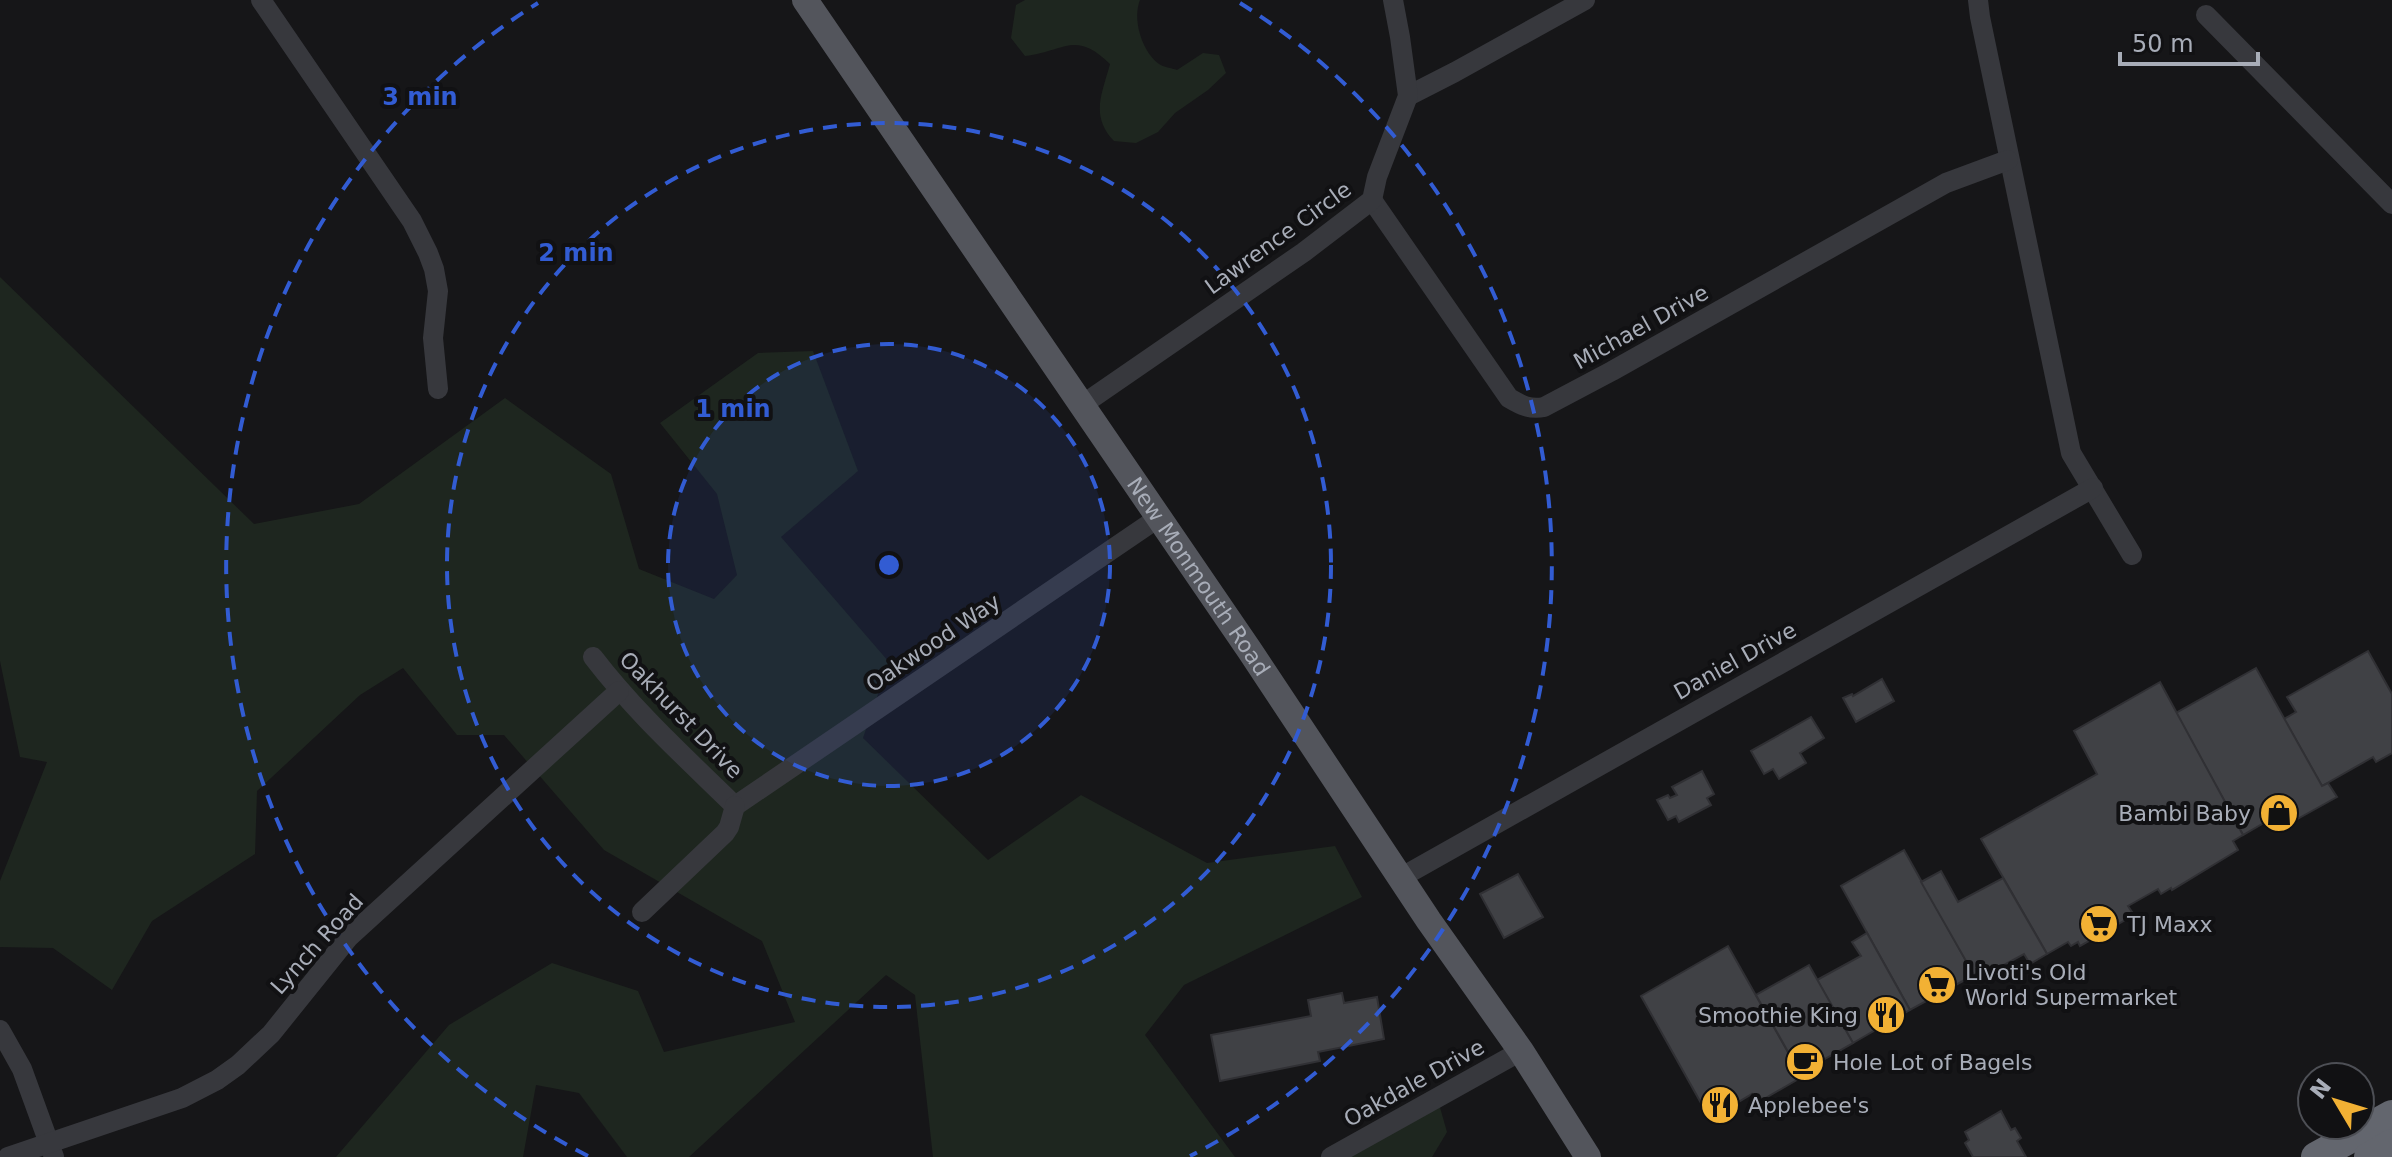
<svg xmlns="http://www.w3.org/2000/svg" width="2392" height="1157" font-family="'DejaVu Sans',sans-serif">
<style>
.green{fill:#1e261f}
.building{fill:#404145;stroke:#303034;stroke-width:2}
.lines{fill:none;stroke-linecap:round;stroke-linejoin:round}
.minor{stroke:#37383d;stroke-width:20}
.major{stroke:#53555c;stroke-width:26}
.highway{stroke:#63666e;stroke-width:30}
.ring{fill:none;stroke:#325cd3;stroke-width:4;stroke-dasharray:14 10}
.labels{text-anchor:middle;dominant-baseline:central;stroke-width:8;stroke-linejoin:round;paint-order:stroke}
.street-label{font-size:22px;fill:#a8adb8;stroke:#111113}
.poi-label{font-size:22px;fill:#a8adb8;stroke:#111113;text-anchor:start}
.centre{fill:#325cd3;stroke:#111113;stroke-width:4}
.ring-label{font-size:24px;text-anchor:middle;font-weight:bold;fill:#325cd3;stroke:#111113;stroke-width:8;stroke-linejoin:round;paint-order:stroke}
</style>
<rect width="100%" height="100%" fill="#161618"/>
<g class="green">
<path d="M1025,0H1140C1132,19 1142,52 1159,64C1163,67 1172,68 1177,70L1203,53L1219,55L1226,73L1208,90L1175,113L1158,132L1136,143L1114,141C1090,116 1102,94 1110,64C1075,30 1066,51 1025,56L1011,38L1016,5Z"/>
<path d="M0,277L254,524L359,504L505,398L611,474L639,569L714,599L737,575L717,494L660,423L758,353L813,351L858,471L781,537L889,662L863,738L988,860L1081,795L1207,863L1335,846L1362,897L1184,985L1145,1035L1235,1157H933L915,995L886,975L689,1157H627L579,1093L536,1085L523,1157H336L449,1025L552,963L638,991L664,1052L795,1022L762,941L604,850L504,735H457L403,668L360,695L257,791L255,854L152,921L112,990L53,948L0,947V881L47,762L20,757L0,661Z"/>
<path d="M1437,1097L1447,1132L1432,1157H1320Z"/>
</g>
<g class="building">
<path d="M2368,651L2392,694V753L2376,762L2373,757L2322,786L2284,719L2296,712L2287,697Z"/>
<path d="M2256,668L2322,786L2328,783L2337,797L2292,822L2290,819L2274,829L2269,820L2243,835L2176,713Z"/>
<path d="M1882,679L1894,701L1856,722L1843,698L1852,694L1853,696Z"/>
<path d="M2160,682L2243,835L2233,841L2238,850L2172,890L2171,888L2161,894L2158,889L2128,906L2132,912L2125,916L2127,919L2080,946L2078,942L2071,946L2068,942L2047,954L1981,839L2097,774L2074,731Z"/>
<path d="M1811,717L1824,738L1800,753L1806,763L1779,779L1773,769L1764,774L1751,751Z"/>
<path d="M1702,771L1714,794L1707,798L1711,805L1679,822L1676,816L1668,820L1657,800L1668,795L1670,798L1677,795L1672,787Z"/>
<path d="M1904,850L1974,975L1910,1010L1841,886Z"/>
<path d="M1941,871L1958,902L2003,878L2047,954L2030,964L2024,954L1991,972L1988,967L1974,975L1921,882Z"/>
<path d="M1518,874L1543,917L1504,938L1480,894Z"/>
<path d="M1867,933L1910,1010L1853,1043L1817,980L1861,956L1852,942Z"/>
<path d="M1728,946L1802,1077L1757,1103L1752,1094L1710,1119L1641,996Z"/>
<path d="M1809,965L1853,1043L1800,1073L1756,995Z"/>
<path d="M1342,993L1344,1003L1377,997L1384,1039L1318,1052L1320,1061L1220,1081L1211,1035L1311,1016L1308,1000Z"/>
<path d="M2001,1111L2011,1130L2015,1128L2021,1138L2017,1141L2026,1157H1973L1965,1143L1969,1140L1965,1132Z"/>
</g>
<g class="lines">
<g class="minor">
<path d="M261,0L412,221L428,253L434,269L438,291L433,338L438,389"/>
<path d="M1978,0L1980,17L2071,453L2132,555"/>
<path d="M2206,15L2392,204"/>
<path d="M1408,96L1455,72L1585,0"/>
<path d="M1372,200L1509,398C1521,405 1530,410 1544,407L1612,371L1946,183L2008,160"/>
<path d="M1082,405L1304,252L1372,200L1377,177L1408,96L1400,37L1393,0"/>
<path d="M593,657C635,712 686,758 735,806"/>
<path d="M735,806L1158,518"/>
<path d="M1400,878L2093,488"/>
<path d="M642,912L725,833L729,827L735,806"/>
<path d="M0,1030L22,1069L54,1157"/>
<path d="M8,1157L182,1098L217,1080L238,1065L271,1034L349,937L619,691"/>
<path d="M1331,1157L1521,1051"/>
</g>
<path class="major" id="s1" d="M805,0L1250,651L1429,921L1521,1051L1588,1157"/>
<g class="highway">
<path d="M2316,1157L2392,1115"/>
<path d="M2369,1157L2392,1144"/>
</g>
</g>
<circle cx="889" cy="565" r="221" fill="#325cd3" fill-opacity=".12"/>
<g class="ring">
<circle cx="889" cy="565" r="221"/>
<circle cx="889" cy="565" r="442"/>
<path d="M588 1156A663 663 0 0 1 538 3M1240 3A663 663 0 0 1 1190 1156"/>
</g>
<defs>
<symbol id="shop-disc" viewBox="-11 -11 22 22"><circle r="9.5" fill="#f2b134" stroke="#111113"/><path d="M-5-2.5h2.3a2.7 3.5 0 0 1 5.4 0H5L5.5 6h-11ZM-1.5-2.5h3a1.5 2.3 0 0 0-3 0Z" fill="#111"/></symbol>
<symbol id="supermarket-disc" viewBox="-11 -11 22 22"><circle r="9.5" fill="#f2b134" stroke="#111113"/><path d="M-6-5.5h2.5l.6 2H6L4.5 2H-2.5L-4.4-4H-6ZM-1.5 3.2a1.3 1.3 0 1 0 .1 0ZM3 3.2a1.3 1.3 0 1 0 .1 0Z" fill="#111"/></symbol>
<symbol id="restaurant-disc" viewBox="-11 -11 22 22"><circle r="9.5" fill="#f2b134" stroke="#111113"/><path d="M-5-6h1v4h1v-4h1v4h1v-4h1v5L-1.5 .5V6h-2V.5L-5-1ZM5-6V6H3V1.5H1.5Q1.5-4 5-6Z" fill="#111"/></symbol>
<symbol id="cafe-disc" viewBox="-11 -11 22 22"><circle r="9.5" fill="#f2b134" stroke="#111113"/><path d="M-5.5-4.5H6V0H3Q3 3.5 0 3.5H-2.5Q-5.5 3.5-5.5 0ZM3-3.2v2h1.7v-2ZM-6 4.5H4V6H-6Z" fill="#111"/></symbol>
</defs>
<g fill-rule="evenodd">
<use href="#shop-disc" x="2257" y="791" width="44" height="44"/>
<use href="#supermarket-disc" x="2077" y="902" width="44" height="44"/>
<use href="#supermarket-disc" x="1915" y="963" width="44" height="44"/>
<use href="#restaurant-disc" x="1864" y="993" width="44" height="44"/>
<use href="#cafe-disc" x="1783" y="1040" width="44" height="44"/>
<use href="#restaurant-disc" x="1698" y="1083" width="44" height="44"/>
</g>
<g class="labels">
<g class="street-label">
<text transform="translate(1278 238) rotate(-36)">Lawrence Circle</text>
<text transform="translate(1641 327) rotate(-29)">Michael Drive</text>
<text stroke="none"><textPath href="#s1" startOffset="698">New Monmouth Road</textPath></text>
<text transform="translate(933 643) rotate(-34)">Oakwood Way</text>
<text transform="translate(1735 661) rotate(-29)">Daniel Drive</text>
<text transform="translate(681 715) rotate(46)">Oakhurst Drive</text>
<text transform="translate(317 944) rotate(-48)">Lynch Road</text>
<text transform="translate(1414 1083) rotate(-29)">Oakdale Drive</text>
</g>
<g class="poi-label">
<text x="2251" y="813" text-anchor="end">Bambi Baby</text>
<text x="2127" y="924">TJ Maxx</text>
<text x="1965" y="972">Livoti's Old<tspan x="1965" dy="25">World Supermarket</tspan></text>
<text x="1858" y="1015" text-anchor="end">Smoothie King</text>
<text x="1833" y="1062">Hole Lot of Bagels</text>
<text x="1748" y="1105">Applebee's</text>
</g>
</g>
<circle cx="889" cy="565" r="12" class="centre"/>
<g class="ring-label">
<text x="420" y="105">3 min</text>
<text x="576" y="261">2 min</text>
<text x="733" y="417">1 min</text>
</g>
<g transform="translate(2336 1101) rotate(308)"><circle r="38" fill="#111113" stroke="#4d4f55" stroke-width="2"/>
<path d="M0-6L14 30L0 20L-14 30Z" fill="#f2b134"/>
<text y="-12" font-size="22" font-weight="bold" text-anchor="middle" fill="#a8adb8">N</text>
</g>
<path d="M2120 52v12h138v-12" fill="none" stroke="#a8adb8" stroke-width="4"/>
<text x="2132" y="52" font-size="24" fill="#a8adb8" stroke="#111113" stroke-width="6" paint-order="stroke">50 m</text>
</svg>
